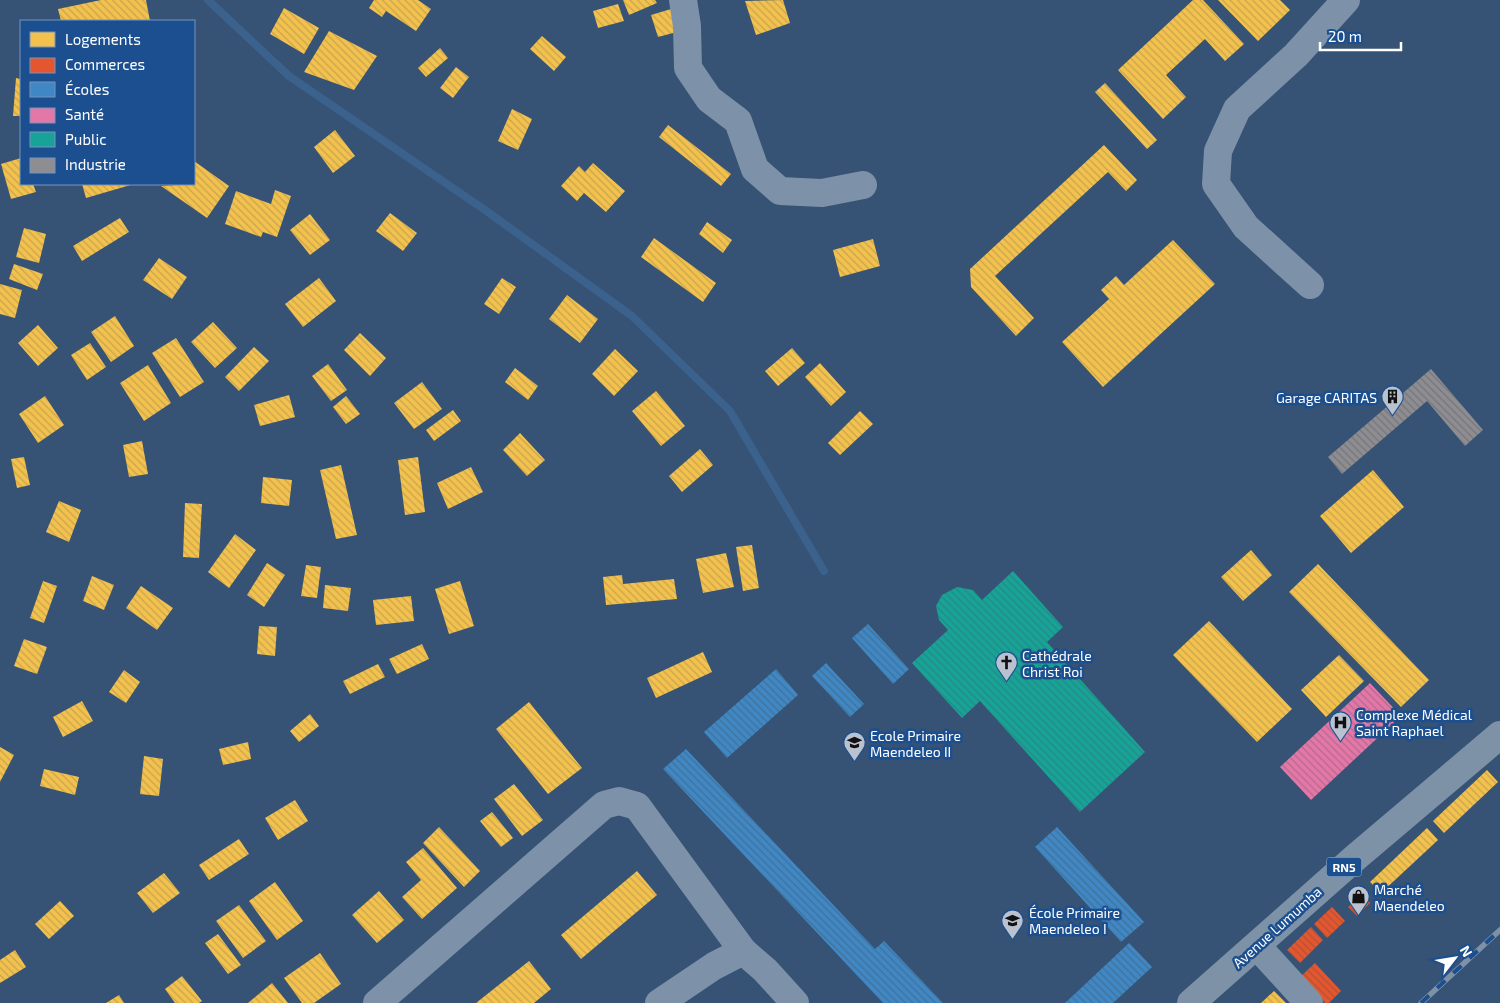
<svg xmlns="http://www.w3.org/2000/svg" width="1500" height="1003" font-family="'Exo 2',sans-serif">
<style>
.homes{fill:url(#homes-back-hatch)}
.shops{fill:url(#shops-back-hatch)}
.schools{fill:url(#schools-back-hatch)}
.health{fill:url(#health-back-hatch)}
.public{fill:url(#public-back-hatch)}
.industry{fill:url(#industry-back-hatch)}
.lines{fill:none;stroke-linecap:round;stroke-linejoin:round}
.stream{stroke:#3b618d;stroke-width:8}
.minor{stroke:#7d92a8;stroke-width:28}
.highway{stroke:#7e92a7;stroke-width:28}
.rail-casing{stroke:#7e92a7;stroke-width:5.5}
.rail{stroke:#1b4f8f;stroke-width:4;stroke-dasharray:11;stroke-linecap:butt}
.labels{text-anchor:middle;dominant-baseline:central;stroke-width:5;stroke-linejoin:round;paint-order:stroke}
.shield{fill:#1b4f8f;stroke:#bbcadd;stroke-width:1}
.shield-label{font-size:12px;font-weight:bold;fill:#fff}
.poi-label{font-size:14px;fill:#fff;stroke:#1b4f8f;text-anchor:start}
.street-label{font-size:14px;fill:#fff;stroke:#1b4f8f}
</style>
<defs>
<pattern id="homes-back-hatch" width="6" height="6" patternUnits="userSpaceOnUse" patternTransform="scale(1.25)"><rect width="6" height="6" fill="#f2c14e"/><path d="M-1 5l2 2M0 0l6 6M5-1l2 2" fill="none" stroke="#c8a44e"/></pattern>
<pattern id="shops-back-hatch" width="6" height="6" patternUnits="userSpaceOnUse" patternTransform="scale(1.25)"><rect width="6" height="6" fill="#e4572e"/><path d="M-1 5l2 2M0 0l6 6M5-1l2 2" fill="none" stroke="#af5338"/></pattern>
<pattern id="schools-back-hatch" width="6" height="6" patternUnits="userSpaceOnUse" patternTransform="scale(1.25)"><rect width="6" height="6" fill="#3f88c5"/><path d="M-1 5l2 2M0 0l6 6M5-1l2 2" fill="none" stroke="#447095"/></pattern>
<pattern id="health-back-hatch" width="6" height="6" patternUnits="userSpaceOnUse" patternTransform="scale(1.25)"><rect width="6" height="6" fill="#e377a8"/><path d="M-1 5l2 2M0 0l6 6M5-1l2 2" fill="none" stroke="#b66a8c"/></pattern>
<pattern id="public-back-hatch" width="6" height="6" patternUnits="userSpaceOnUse" patternTransform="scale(1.25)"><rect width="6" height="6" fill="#17a398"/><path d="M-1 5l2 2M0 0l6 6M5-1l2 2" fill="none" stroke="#278981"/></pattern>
<pattern id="industry-back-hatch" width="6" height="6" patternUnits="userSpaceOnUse" patternTransform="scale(1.25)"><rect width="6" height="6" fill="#8d8d92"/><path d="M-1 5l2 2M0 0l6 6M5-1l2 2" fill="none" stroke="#76767a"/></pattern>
</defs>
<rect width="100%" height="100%" fill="#365274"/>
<g class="homes">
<path d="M101,0H146L150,21H61L58,9Z"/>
<path d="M374,0H418L431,9L416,31L386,11L382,17L369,8Z"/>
<path d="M623,0H655L657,3L629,15Z"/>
<path d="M783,0L790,23L756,35L745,1Z"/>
<path d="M1193,0H1203L1244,44L1225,61L1205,39L1166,75L1186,97L1163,119L1118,70Z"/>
<path d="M1218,0H1280L1290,10L1258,41Z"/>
<path d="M618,4L624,21L598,28L593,11Z"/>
<path d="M284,8L319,28L304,54L270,34Z"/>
<path d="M671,9L677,32L658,37L651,15Z"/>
<path d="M329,31L377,56L354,90L304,72Z"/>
<path d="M542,36L566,57L554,71L530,49Z"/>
<path d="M440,48L448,58L426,77L418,68Z"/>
<path d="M456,67L469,77L453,98L440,88Z"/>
<path d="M16,78L21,79V116H13Z"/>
<path d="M1105,83L1157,140L1147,149L1095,92Z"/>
<path d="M512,109L532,119L518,150L498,141Z"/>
<path d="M668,125L731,174L721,186L659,137Z"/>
<path d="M335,130L355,156L333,173L314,147Z"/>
<path d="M1104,145L1137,180L1126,191L1108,172L995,276L1034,318L1016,336L971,287L970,269Z"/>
<path d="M21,158V184H33L36,192L11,199L1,164Z"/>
<path d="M194,161L229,186L207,218L161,186L194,184Z"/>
<path d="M593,163L625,191L606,212L584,193L577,201L561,186L579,166L585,172Z"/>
<path d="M82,184H134L86,198Z"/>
<path d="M275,190L291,196L277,237L263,232L261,237L225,224L236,191L271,204Z"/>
<path d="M390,213L417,233L403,251L376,231Z"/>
<path d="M310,214L330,240L310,255L290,230Z"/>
<path d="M120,218L129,232L82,261L73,246Z"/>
<path d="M707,222L732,240L723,253L699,234Z"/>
<path d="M24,228L46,234L39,263L16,257Z"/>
<path d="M654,238L716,283L703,302L641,257Z"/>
<path d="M873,239L880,266L840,277L833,250Z"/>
<path d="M1173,240L1215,284L1103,387L1062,342L1109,299L1101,290L1116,276L1124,285Z"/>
<path d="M159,258L187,277L172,299L143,280Z"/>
<path d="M14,264L43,274L37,290L9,279Z"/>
<path d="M319,278L336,301L303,327L285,304Z"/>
<path d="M502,278L516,287L499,314L484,304Z"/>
<path d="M0,284L22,290L15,318L0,314Z"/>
<path d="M567,295L598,319L580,343L549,319Z"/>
<path d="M115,316L134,346L111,362L91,332Z"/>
<path d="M213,322L237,348L215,368L191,342Z"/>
<path d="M38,325L58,348L38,366L18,343Z"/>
<path d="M360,333L386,358L370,376L344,350Z"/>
<path d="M176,338L204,382L180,397L152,353Z"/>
<path d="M90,343L106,367L87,380L71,355Z"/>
<path d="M254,347L269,361L239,391L225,377Z"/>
<path d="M792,348L805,363L778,386L765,371Z"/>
<path d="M615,349L638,371L614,396L592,374Z"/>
<path d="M820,363L846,392L831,406L805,377Z"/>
<path d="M328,364L347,390L331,401L312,376Z"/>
<path d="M148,365L171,403L144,421L120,383Z"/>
<path d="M515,368L538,386L528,400L505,382Z"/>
<path d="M422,382L442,409L414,429L394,403Z"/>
<path d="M656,391L685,426L661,446L632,411Z"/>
<path d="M289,395L295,417L260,426L254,405Z"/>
<path d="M45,396L64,425L38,443L19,414Z"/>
<path d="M346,396L360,414L346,424L333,407Z"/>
<path d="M453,410L461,421L434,441L426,430Z"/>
<path d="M860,411L873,424L840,455L828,443Z"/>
<path d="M520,433L545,460L527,476L503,450Z"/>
<path d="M142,441L148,474L129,477L123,445Z"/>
<path d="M700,449L713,465L682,492L669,476Z"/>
<path d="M24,457L30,485L17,488L11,459Z"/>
<path d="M418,457L425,512L405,515L398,460Z"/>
<path d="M341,465L357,535L336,539L320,470Z"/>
<path d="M471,467L483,492L448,509L437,483Z"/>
<path d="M1373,470L1404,507L1351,553L1320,516Z"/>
<path d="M263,477L292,480L289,506L261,503Z"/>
<path d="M59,501L81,510L69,542L46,532Z"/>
<path d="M185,503L202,504L199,558L183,557Z"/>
<path d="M235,534L256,550L229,588L208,572Z"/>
<path d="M752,545L759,588L743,591L736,547Z"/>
<path d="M1251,550L1272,575L1243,601L1221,577Z"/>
<path d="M726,553L734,587L703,593L696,559Z"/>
<path d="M267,563L285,575L264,607L247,595Z"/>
<path d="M1318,564L1429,680L1401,707L1289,592Z"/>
<path d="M306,565L321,567L317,598L301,596Z"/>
<path d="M622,575L623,584L674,579L677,599L606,605L603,577Z"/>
<path d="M92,576L114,585L104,610L83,601Z"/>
<path d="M43,581L57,586L44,623L30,618Z"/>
<path d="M460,581L474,626L449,634L435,589Z"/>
<path d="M325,585L351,588L348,611L323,608Z"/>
<path d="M141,586L173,608L157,630L126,608Z"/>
<path d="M411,596L414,621L376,625L373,600Z"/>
<path d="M1209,621L1292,709L1257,742L1173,655Z"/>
<path d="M259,626L277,627L275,656L257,654Z"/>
<path d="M24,639L47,647L37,674L14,666Z"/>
<path d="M422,644L429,659L397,674L389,659Z"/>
<path d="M703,652L712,672L656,698L647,678Z"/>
<path d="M1339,655L1364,681L1326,717L1301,690Z"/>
<path d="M378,664L385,677L350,694L343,681Z"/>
<path d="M124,670L140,682L126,703L109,692Z"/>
<path d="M82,701L93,721L63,737L53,717Z"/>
<path d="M529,702L582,768L548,794L496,729Z"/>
<path d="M310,714L319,726L299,742L290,731Z"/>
<path d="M248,742L251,759L223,765L219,749Z"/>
<path d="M0,747L14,755L0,782Z"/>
<path d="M144,756L163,759L159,796L140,794Z"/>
<path d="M44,769L79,777L75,795L40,786Z"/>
<path d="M1487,770L1498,782L1444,833L1433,821Z"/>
<path d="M514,784L543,820L522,836L494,799Z"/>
<path d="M295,800L308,821L278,840L265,818Z"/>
<path d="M492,812L513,838L501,847L480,821Z"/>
<path d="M439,827L480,871L464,887L423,843Z"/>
<path d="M1427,828L1438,840L1381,893L1370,882Z"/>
<path d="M239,839L249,854L209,880L199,865Z"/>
<path d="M423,848L457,888L422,919L402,897L421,880L406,862Z"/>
<path d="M637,871L657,895L581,959L561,935Z"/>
<path d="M164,873L180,893L153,913L137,893Z"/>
<path d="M275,882L303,921L277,940L249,901Z"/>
<path d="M379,891L404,920L377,943L352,915Z"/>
<path d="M60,901L74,916L49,939L35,924Z"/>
<path d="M239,905L266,941L243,958L216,921Z"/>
<path d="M218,934L241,965L228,974L205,943Z"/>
<path d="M15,950L26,967L0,983V960Z"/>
<path d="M320,953L341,984L314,1003H302L284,978Z"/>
<path d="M529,961L551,989L534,1003H476Z"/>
<path d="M182,976L202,1001L199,1003H175L165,989Z"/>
<path d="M272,983L288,1003H248Z"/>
<path d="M1274,991L1286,1003H1261Z"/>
<path d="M119,995L124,1003H106Z"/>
</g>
<g class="shops">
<path d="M1362,894L1370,903L1357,916L1348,907Z"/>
<path d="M1332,907L1345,921L1327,938L1314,924Z"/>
<path d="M1311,927L1323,940L1300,963L1287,950Z"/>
<path d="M1315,963L1341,991L1329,1003H1325L1300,977Z"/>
</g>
<g class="schools">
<path d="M868,624L909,669L893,684L852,638Z"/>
<path d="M826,663L864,704L850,717L812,676Z"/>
<path d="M776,669L798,695L727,758L704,732Z"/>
<path d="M686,749L875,949L884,941L943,1003H883L663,769Z"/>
<path d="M1057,827L1144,922L1121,942L1035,847Z"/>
<path d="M1129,943L1152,967L1113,1003H1065Z"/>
</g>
<path class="health" d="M1370,683L1401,716L1311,800L1280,767Z"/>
<path class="public" d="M1013,571L1063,627L1047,642L1145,752L1080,812L980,701L962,718L912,663L948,630L939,620L936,606L942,595L957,587L973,590L982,600Z"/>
<path class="industry" d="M1431,369L1483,430L1465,446L1427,401L1342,474L1328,457Z"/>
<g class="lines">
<path class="stream" d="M208,0L289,76L485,210L632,316L730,411L824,571"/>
<g class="minor">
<path d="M683,0L687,26L688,68L709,99L738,121L755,169L780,191L822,193L863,185"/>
<path d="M1310,285L1246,227L1216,184L1218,151L1237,109L1296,55L1346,0"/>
<path d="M1257,946L1309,1003"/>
<path d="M377,1003L604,805L619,801L637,806L743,951"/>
<path d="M659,1003L714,966L743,951L765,970L795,1003"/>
</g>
<path class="highway" d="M1191,1003L1356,857L1500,735"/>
<defs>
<path id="rail" d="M1421,1003L1500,930"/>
</defs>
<use href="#rail" class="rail-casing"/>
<use href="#rail" class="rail"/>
</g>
<defs>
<symbol id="building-pin" viewBox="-11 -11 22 30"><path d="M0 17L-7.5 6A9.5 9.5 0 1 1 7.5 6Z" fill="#b9c2ce" stroke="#1b4f8f"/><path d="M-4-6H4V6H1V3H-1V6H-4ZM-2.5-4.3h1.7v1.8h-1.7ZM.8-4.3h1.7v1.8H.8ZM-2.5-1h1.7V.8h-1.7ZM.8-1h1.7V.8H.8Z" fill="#111"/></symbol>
<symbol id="church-pin" viewBox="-11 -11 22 30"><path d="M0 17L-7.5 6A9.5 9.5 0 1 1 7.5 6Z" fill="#b9c2ce" stroke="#1b4f8f"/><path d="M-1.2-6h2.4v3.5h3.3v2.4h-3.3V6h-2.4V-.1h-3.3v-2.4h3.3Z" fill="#111"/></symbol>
<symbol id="hospital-pin" viewBox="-11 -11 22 30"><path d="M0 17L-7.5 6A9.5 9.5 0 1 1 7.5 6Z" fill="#b9c2ce" stroke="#1b4f8f"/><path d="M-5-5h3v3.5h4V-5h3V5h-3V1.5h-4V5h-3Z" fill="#111"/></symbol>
<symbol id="school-pin" viewBox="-11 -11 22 30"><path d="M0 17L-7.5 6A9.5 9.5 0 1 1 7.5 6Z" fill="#b9c2ce" stroke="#1b4f8f"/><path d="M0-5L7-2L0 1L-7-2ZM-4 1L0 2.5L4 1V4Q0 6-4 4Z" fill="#111"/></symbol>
<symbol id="shop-pin" viewBox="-11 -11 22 30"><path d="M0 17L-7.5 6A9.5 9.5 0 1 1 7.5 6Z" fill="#b9c2ce" stroke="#1b4f8f"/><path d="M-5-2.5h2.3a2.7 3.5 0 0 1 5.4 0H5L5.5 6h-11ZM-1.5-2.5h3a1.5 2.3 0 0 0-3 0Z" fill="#111"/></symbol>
</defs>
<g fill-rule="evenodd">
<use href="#building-pin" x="1380" y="384" width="25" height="34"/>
<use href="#church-pin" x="994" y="650" width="25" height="34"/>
<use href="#hospital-pin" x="1328" y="710" width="25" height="34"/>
<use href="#school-pin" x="842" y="730" width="25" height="34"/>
<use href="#shop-pin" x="1346" y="884" width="25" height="34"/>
<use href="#school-pin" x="1000" y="908" width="25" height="34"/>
</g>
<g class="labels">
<rect class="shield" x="1326.5" y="857.5" width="35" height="19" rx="4"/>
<g class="shield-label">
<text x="1344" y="867">RN5</text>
</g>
<g class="poi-label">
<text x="1377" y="397" text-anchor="end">Garage CARITAS</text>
<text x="1022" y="655">Cathédrale<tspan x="1022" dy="16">Christ Roi</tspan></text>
<text x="1356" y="714">Complexe Médical<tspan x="1356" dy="16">Saint Raphael</tspan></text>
<text x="870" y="735">Ecole Primaire<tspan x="870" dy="16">Maendeleo II</tspan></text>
<text x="1374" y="889">Marché<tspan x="1374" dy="16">Maendeleo</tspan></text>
<text x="1029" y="912">École Primaire<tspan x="1029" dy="16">Maendeleo I</tspan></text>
</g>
<g class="street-label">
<text transform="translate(1277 927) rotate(-42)">Avenue Lumumba</text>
</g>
</g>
<rect x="20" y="20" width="175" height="165" fill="#1b4f8f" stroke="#7695bc"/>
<rect x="30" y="32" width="25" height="15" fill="#f2c14e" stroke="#7695bc"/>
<text x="65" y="45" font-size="15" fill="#ffffff">Logements</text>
<rect x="30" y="58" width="25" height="15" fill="#e4572e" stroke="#7695bc"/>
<text x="65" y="70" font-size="15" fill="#ffffff">Commerces</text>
<rect x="30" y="82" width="25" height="15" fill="#3f88c5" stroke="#7695bc"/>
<text x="65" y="95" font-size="15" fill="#ffffff">Écoles</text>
<rect x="30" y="108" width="25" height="15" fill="#e377a8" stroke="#7695bc"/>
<text x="65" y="120" font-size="15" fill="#ffffff">Santé</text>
<rect x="30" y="132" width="25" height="15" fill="#17a398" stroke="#7695bc"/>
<text x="65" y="145" font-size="15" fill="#ffffff">Public</text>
<rect x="30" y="158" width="25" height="15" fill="#8d8d92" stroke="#7695bc"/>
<text x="65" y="170" font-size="15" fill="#ffffff">Industrie</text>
<g transform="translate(1455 958) rotate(59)" stroke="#1b4f8f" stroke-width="4" paint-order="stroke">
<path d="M0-4L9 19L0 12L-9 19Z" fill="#ffffff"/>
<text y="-8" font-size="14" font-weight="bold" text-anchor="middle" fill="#ffffff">N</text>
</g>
<path d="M1320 42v8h81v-8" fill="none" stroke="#ffffff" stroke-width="2.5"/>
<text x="1328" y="42" font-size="15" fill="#ffffff" stroke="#1b4f8f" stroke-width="4" paint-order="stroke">20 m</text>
</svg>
